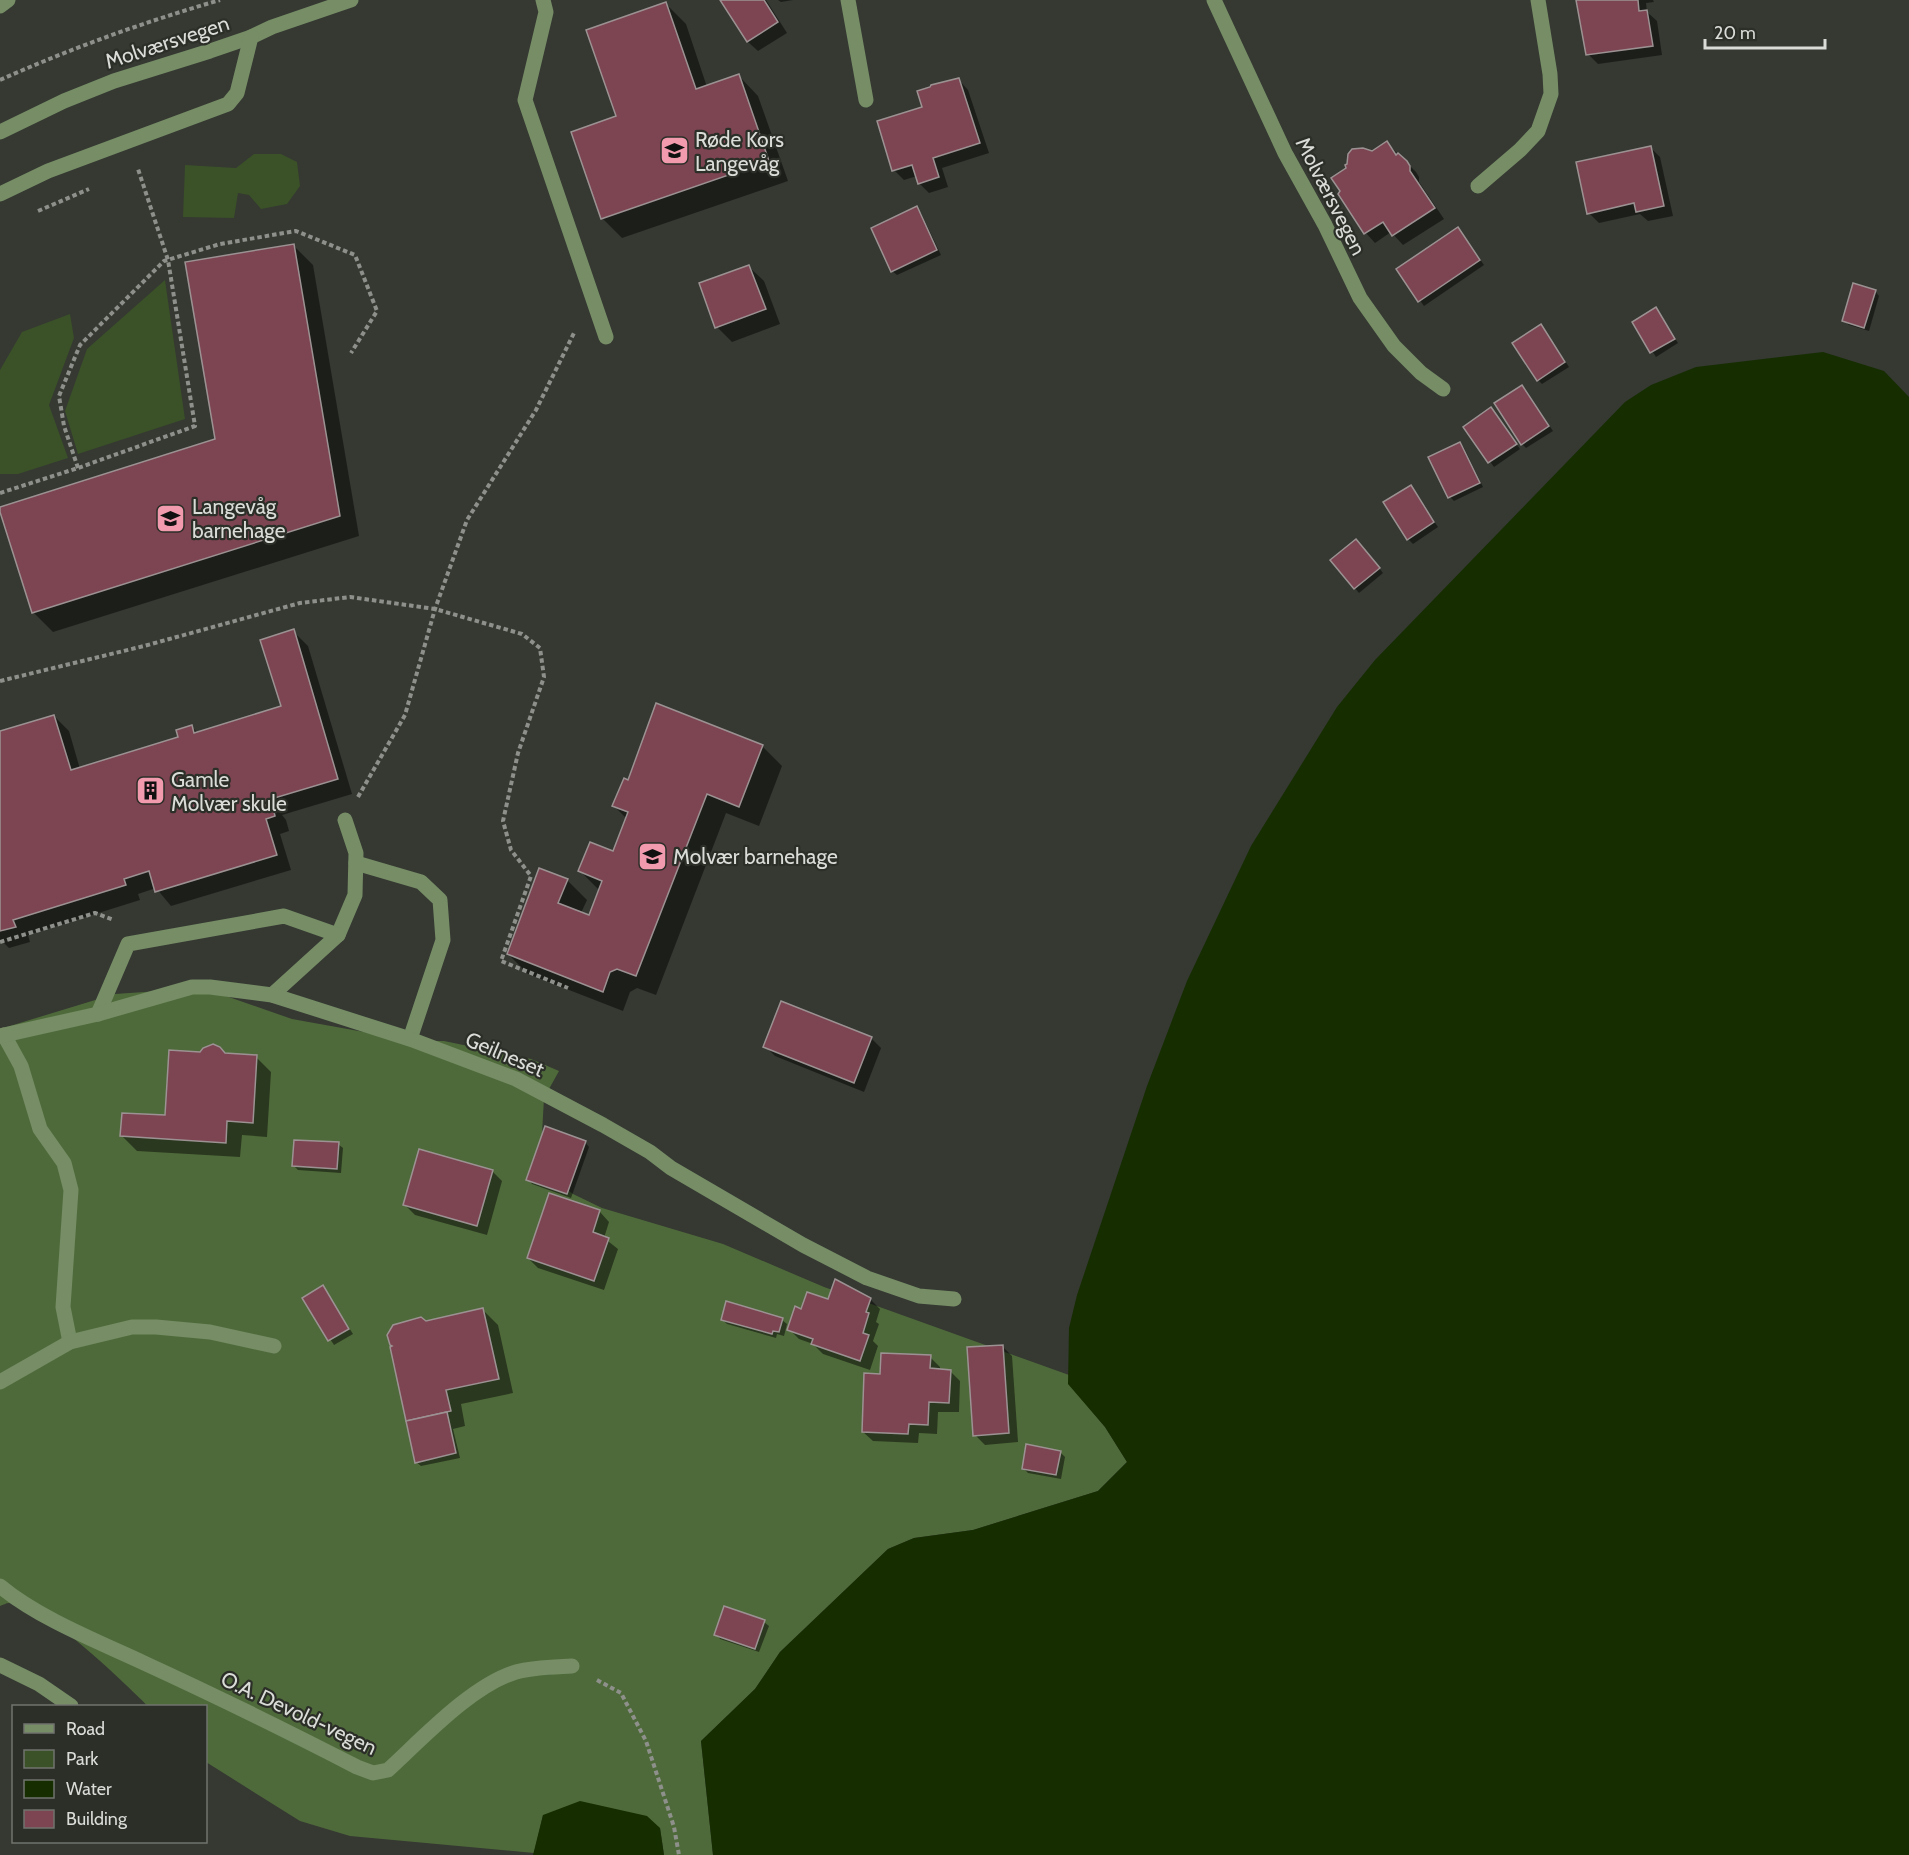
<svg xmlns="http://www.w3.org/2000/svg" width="1909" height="1855" font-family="Cabin,sans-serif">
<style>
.green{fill:#3b5128}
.forest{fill:#4f6a3a}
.water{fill:#162d00}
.shadow{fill:#0007}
.building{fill:#7d4452;stroke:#9c9293;stroke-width:1.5}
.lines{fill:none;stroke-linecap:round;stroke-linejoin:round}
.path{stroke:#8e918b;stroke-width:4;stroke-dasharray:4.5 3;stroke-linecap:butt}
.minor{stroke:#768d66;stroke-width:15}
.labels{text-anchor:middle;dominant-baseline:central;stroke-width:4.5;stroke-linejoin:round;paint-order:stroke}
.street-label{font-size:21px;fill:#dadcd8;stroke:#2b2f28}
.poi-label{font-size:21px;fill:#dadcd8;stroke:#2b2f28;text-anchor:start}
</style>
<rect width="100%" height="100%" fill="#353932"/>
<g class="green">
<path d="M254,154H281L297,162L300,186L287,204L261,209L249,195L238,193L234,218L183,217L185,165L236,168Z"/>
<path d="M165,280L185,419L78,454L65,411L87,349Z"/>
<path d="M70,314L74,338L49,405L68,458L18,474H0V370L22,332Z"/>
</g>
<path class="forest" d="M203,988L292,1019L414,1041H444L531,1059L559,1071L544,1098L541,1151L548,1175L573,1194L602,1208L723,1244L824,1287L1069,1375V1384L1105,1427L1127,1462L1098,1491L973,1530L914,1538L888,1549L780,1652L755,1689L701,1741L713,1855H664L660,1828L543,1815L534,1853L350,1836L300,1821L206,1762V1706H148C121,1680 46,1605 9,1603C6,1603 3,1605 0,1606V1029L115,994Z"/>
<g class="water">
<path d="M1823,352L1884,371L1909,397V1855H713L701,1741L755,1689L780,1652L888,1549L914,1538L973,1530L1098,1491L1127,1462L1105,1427L1068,1384L1069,1328L1077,1295L1147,1086L1187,981L1251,846L1337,707L1375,660L1625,402L1651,385L1696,367Z"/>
<path d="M580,1801L647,1816L660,1828L664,1855H533L543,1815Z"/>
</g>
<g class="shadow">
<path d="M722,0H766L787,33L758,51L748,42Z"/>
<path d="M778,0H793L781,2Z"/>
<path d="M1578,0H1653L1654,2L1646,3L1647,12L1657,21L1662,55L1598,64L1588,54Z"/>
<path d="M666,4L686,24L707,87L739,76L758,96L788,181L622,238L602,218L618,117Z"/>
<path d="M959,80L968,90L989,153L942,168L948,187L929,193L919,183L917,176L904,180L894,170L924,108Z"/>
<path d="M1387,143L1416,172L1419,177V182L1444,219L1403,245L1391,232L1375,243L1366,233L1372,152Z"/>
<path d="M1650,147L1660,157L1673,216L1648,221L1640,214L1599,223L1589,213Z"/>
<path d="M916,208L921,213L941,255L897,275L892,271Z"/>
<path d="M1462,234L1484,265L1424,306L1398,270Z"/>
<path d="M293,245L313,265L359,536L53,632L33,612L217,440Z"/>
<path d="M748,266L764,281L780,324L732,342L717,327Z"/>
<path d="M1875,291L1879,296L1869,331L1849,325L1844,321Z"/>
<path d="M1656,309L1678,343L1656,357L1634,322Z"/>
<path d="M1545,331L1569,367L1542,384L1538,380Z"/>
<path d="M1522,386L1553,431L1526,448L1522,444Z"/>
<path d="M1491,409L1520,449L1494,467L1465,427Z"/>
<path d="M1460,443L1464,448L1483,487L1454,501L1450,497Z"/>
<path d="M1410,487L1438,527L1413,544L1408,539Z"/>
<path d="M1361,545L1383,573L1359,593L1355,588Z"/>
<path d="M293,631L308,646L352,794L282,815L286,820L289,831L280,834L291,870L171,906L156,888L138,894L140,900L28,935L30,942L9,948L3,942L0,943V733L54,716L69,731L80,769L180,738L192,727L198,733L283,707Z"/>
<path d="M762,746L782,766L759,826L726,813L656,995L637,988L630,992L623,1011L528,974L508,954L567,880L587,900L581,913L590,916L600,891L580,871L614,853L627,819L614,806L628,782Z"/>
<path d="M782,1003L872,1039L881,1048L864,1092L775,1056L765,1046Z"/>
<path d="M201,1053L256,1057L271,1072L267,1137L242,1135L240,1157L137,1151L122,1136L167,1117Z"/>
<path d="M585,1142L589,1147L571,1198L532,1184L528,1179Z"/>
<path d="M338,1144L343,1148L341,1173L298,1170L294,1166Z"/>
<path d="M492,1171L502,1181L487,1235L415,1215L405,1205Z"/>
<path d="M550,1195L600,1212L609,1222L604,1238L618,1249L604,1290L538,1268L528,1258Z"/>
<path d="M323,1287L353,1334L334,1345L304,1299Z"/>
<path d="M870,1299L880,1309L876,1322L879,1324L873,1341L878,1346L870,1370L823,1354L813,1344L799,1339L789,1329L829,1301Z"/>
<path d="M483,1310L498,1325L513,1393L461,1404L465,1426L453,1429L460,1458L421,1466L416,1462L392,1348L426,1322Z"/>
<path d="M722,1319L782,1320L787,1324L784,1336L777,1334L776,1338L727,1324Z"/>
<path d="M1002,1346L1012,1356L1018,1442L985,1445L975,1435Z"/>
<path d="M930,1357L940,1367V1370L950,1371L960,1381L959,1412H938L937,1434L919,1433L918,1443L873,1441L863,1432L881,1375Z"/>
<path d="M1060,1452L1065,1457L1061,1479L1028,1473L1023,1468Z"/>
<path d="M764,1622L769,1626L759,1652L720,1639L716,1634Z"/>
</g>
<g class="building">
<path d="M720,0H764L778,22L747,42Z"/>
<path d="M1576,0H1638L1639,11L1647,10L1653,46L1586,55Z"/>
<path d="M666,2L696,89L739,74L769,161L601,219L571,132L616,116L586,30Z"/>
<path d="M959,78L980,143L933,158L939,177L918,184L912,165L892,171L877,121L922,107L917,91L930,87L931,85Z"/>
<path d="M1387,141L1396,155L1398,153L1407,161L1410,166V171L1435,208L1392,236L1383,222L1364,234L1338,194L1340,191L1331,178L1346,168L1345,165L1347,164L1348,154L1352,149L1363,148L1372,151Z"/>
<path d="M1651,146L1664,206L1636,212L1634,203L1587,214L1576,162Z"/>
<path d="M917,206L937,250L891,272L871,228Z"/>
<path d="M1458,227L1480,260L1418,302L1396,269Z"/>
<path d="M294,244L340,516L32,613L0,512V507L215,439L185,262Z"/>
<path d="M749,265L766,309L715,328L699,283Z"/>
<path d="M1853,283L1876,290L1864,328L1842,321Z"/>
<path d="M1656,307L1675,339L1650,353L1632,322Z"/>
<path d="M1541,324L1565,362L1537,381L1512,343Z"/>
<path d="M1522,385L1549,426L1521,445L1494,403Z"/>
<path d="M1491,407L1517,444L1488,463L1463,427Z"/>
<path d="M1460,442L1480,483L1448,498L1428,457Z"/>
<path d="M1411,485L1434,522L1407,540L1383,502Z"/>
<path d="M1356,539L1380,568L1354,589L1330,560Z"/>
<path d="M294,629L338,779L261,802L262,806L272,803L275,816L266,819L277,855L155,892L149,871L124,879L126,885L13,920L16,927L0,931V731L54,715L71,770L178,737L176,730L192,725L194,733L281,706L260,640Z"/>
<path d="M656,703L763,745L739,807L707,794L636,976L617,969L610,972L603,992L507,954L539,868L568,879L558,903L589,915L602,881L578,871L590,842L613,851L628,812L612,806L624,778L628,780Z"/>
<path d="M781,1001L872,1037L854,1083L763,1047Z"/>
<path d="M213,1044L220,1047L225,1053L257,1055L253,1123L227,1121L226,1143L120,1136L122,1113L165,1115L169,1050L200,1052L203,1048Z"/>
<path d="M545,1126L586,1141L567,1194L526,1180Z"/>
<path d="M294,1140L339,1142L337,1169L292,1166Z"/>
<path d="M419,1149L493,1170L477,1226L403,1205Z"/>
<path d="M549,1193L600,1210L593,1232L609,1238L594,1281L527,1258Z"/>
<path d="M835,1279L871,1298L866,1312L869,1313L863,1333L869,1335L860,1361L811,1344L813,1339L787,1330L795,1306L801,1309L807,1292L828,1299Z"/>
<path d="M323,1285L349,1329L328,1341L302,1298Z"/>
<path d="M726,1301L783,1318L779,1332L773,1331L772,1334L721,1320Z"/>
<path d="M483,1308L499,1379L446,1390L451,1411L406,1421L390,1347L392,1346L390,1345L387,1335L393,1325L421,1317L426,1321Z"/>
<path d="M1003,1345L1009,1433L973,1436L967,1347Z"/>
<path d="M881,1353L931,1355L930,1368L951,1370L949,1403L929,1402L928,1425L909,1424L908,1434L862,1432L864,1373L880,1374Z"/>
<path d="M447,1412L456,1453L415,1463L406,1421Z"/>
<path d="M1026,1444L1061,1451L1056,1475L1022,1469Z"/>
<path d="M724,1606L765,1620L755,1649L714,1635Z"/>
</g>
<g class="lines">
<g class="path">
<path d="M0,80C72,48 144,22 220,0"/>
<path d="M38,211L89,189"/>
<path d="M78,468L64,426L59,396L80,345L164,261L220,244L296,231L355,255L377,311L351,353"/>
<path d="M0,493L78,468L195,426L168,260L138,169"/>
<path d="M0,681L144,646L300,603L350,597L435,609L522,634L540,648L544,677L518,753L503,821L511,850L531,876L501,961L568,988"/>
<path d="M358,797L405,715L435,609L467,520L536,410L574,333"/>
<path d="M0,942L95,913L114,920"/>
<path d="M597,1680L621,1693L646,1741L674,1827L679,1855"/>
</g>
<g class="minor">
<path d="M543,0L546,12L525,100L606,337"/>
<path d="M848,0L866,100"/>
<path d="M1214,0L1285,153L1325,225L1360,298L1394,346L1421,373L1443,389"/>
<path d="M0,6L8,0"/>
<path d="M0,132L64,101L114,81L210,51L251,37L272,27L351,0"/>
<path d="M1478,186L1520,150L1538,131L1551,94L1550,74L1538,0"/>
<path d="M0,194L48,171L228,104L237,93L251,37"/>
<path d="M356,863L421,882L440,900L443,940L410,1039"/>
<path d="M272,995L338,935L355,895L356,853L345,820"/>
<path d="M98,1014L128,944L284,916L338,935"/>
<path d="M4,1035L21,1066L40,1129L64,1163L71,1190L63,1307L70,1342"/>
<path d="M0,1036L98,1014L192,987H210L272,995L410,1039L516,1079L603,1125L650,1152L671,1168L803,1245L867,1278L919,1296L954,1299"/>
<path d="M0,1382L70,1342L132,1327H156L210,1332L274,1346"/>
<path d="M0,1586C38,1618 99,1642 144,1663C216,1696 287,1731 357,1767L373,1773L388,1770C422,1739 472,1685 516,1672C534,1667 553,1667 572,1666"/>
<path d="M0,1665L39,1684L71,1706"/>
</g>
</g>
<defs>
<symbol id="school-square" viewBox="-11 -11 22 22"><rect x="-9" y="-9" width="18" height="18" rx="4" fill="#f29aae" stroke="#2b2f28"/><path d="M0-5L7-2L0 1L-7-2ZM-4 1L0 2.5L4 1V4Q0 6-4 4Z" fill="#111"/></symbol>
<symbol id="building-square" viewBox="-11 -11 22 22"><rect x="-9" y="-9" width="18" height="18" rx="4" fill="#f29aae" stroke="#2b2f28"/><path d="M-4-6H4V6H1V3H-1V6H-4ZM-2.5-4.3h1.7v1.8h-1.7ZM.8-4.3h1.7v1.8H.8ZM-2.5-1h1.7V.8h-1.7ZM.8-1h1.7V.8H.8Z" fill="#111"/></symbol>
</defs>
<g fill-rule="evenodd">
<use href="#school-square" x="658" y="134" width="33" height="33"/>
<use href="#school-square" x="154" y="502" width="33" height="33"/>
<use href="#building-square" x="134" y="774" width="33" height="33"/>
<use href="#school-square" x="636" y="840" width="33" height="33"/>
</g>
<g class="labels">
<g class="street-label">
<text transform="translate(167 42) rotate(-18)">Molværsvegen</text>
<text transform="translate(1331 196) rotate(63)">Molværsvegen</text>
<text transform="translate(505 1054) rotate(23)">Geilneset</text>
<text transform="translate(299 1713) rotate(25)">O.A. Devold-vegen</text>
</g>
<g class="poi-label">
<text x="695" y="139">Røde Kors<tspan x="695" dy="24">Langevåg</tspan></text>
<text x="192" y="506">Langevåg<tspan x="192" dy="24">barnehage</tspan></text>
<text x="171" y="779">Gamle<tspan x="171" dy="24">Molvær skule</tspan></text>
<text x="673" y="856">Molvær barnehage</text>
</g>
</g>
<rect x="12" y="1705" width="195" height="138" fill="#2b2f28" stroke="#71746e" stroke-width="1.5"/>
<rect x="24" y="1724" width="30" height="9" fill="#768d66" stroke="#71746e" stroke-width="1.5"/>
<text x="66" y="1735" font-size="18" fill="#dadcd8">Road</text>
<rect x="24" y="1750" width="30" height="18" fill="#3b5128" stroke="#71746e" stroke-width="1.5"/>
<text x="66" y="1765" font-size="18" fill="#dadcd8">Park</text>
<rect x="24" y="1780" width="30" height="18" fill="#162d00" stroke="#71746e" stroke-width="1.5"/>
<text x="66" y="1795" font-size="18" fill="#dadcd8">Water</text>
<rect x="24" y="1810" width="30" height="18" fill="#7d4452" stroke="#71746e" stroke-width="1.5"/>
<text x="66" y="1825" font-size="18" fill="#dadcd8">Building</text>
<path d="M1705 39v9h120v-9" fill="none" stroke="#dadcd8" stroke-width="3"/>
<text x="1714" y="39" font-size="18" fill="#dadcd8" stroke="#2b2f28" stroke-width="4.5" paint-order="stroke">20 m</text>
</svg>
